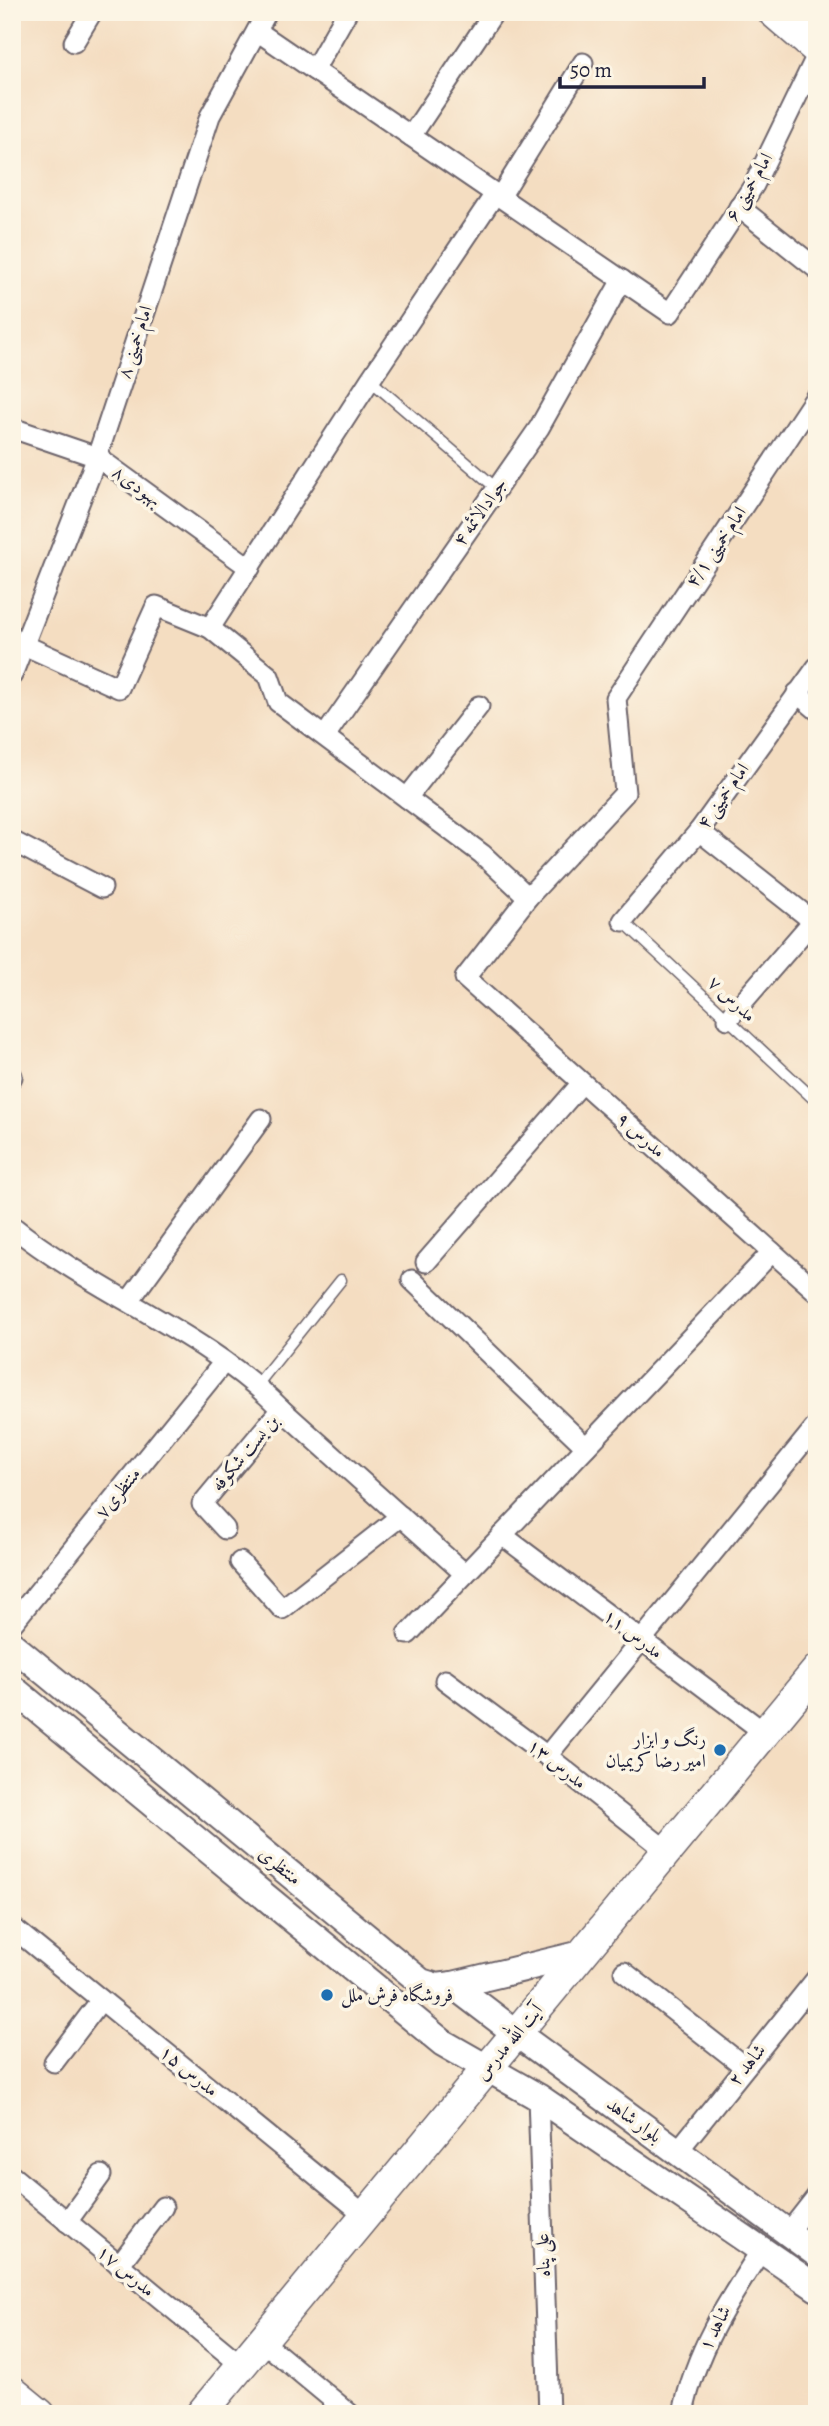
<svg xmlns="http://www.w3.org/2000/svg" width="829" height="2426" font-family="Alegreya,Amiri,serif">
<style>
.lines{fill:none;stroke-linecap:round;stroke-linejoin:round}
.lane-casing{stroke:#6c636a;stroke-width:13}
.street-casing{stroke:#6c636a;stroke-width:23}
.secondary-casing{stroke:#6c636a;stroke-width:30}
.primary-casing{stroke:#6c636a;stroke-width:33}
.lane{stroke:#fff;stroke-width:10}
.street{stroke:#fff;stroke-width:19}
.secondary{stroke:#fff;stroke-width:26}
.primary{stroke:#fff;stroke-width:30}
.poi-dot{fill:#1f6fb2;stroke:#fcf5e5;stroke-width:2.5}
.labels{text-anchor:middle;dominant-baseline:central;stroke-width:7;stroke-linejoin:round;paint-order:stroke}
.street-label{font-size:19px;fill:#22223b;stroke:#fcf5e5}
.poi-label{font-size:19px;fill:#22223b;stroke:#fcf5e5;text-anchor:end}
</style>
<rect width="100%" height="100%" fill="#fcf5e5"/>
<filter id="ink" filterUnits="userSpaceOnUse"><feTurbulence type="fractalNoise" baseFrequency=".0143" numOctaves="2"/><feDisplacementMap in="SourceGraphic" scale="14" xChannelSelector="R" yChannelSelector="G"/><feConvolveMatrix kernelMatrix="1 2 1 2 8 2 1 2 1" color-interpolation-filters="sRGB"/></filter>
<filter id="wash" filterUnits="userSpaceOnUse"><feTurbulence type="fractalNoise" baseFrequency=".00686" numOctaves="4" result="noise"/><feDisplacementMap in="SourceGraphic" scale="28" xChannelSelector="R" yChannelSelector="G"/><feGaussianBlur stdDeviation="1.57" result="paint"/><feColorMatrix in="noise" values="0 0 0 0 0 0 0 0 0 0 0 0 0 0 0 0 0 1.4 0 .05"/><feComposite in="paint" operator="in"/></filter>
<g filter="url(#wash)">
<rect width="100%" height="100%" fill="#f4ddc1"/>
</g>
<g filter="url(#ink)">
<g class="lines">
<defs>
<g id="lane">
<path d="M370,380L496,488"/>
<path d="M623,921L817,1102"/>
<path d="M257,1385L341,1280"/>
</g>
<g id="street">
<path d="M257,31L670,313L754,185L817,55"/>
<path d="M74,42L92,12"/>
<path d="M314,70L347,12"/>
<path d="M411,136L494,12"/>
<path d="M500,197L583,63"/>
<path d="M739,207L817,269"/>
<path d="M817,399L815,398L616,698L625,793L528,897L465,978L817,1292"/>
<path d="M12,428L97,457L250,568"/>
<path d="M210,628L370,380L495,194"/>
<path d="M24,645L119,688L156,606L210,628L269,676L278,702L482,854L528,897"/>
<path d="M12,675L97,457L210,116L267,12"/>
<path d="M797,693L817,710"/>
<path d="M325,736L539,428L622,280"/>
<path d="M407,798L479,706"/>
<path d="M699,831L813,921L728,1019"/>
<path d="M12,841L102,888"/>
<path d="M623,921L699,831L817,667"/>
<path d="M12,1076V1077"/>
<path d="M12,1226C96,1294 205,1332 281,1409L465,1574"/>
<path d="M426,1262L582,1083"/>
<path d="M412,1280L586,1447"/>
<path d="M129,1301L261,1119"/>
<path d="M225,1529L202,1504L281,1409"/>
<path d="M502,1535L765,1733"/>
<path d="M240,1562L282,1609L401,1516"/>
<path d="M12,1624L224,1362"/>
<path d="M408,1634L772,1252"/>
<path d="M445,1680L547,1756L667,1851"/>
<path d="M547,1756L817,1425"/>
<path d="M12,1927L365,2215"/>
<path d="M624,1972L745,2067"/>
<path d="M54,2062L101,2000"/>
<path d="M538,2097L549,2414"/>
<path d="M677,2152L817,1978"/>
<path d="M12,2176L241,2365"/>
<path d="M67,2222L101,2175"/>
<path d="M788,2233L817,2196"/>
<path d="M119,2265L163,2207"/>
<path d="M261,2340L350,2414"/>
<path d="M683,2414C695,2351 728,2301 762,2249"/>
</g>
<g id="secondary">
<path d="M12,1645L421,1982L437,1987L453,1985L582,1954"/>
<path d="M12,1688L443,2043L538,2097L817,2288"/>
<path d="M453,1985L516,2033L817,2254"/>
</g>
<g id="primary">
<path d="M773,12L817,50"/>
<path d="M811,12L817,17"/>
<path d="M12,2391L40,2414"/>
<path d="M201,2414L817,1670"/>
</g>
</defs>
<use href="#lane" class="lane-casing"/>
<use href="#street" class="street-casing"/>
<use href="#secondary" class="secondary-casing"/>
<use href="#primary" class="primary-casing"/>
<use href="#lane" class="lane"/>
<use href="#street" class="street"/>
<use href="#secondary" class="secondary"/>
<use href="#primary" class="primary"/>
</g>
</g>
<g class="poi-dot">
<circle cx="720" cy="1750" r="7"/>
<circle cx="327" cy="1995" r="7"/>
</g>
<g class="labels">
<g class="street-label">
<text transform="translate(749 187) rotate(-60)">امام خمینی ۶</text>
<text transform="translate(135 342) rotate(-72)">امام خمینی ۸</text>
<text transform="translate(137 486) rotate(36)">بهبودی۸</text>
<text transform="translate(480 512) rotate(-55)">جوادالائمه ۴</text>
<text transform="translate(716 547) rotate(-56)">امام خمینی ۴/۱</text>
<text transform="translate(723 796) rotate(-55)">امام خمینی ۴</text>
<text transform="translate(732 999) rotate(43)">مدرس ۷</text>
<text transform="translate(641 1135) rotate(42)">مدرس ۹</text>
<text transform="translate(245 1453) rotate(-50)">بن بست شکوفه</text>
<text transform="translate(118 1493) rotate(-51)">منتظری۷</text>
<text transform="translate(633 1634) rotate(37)">مدرس ۱۱</text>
<text transform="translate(557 1764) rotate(38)">مدرس ۱۳</text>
<text transform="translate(280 1866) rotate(39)">منتظری</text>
<text transform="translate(509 2042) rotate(-50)">آیت الله مدرس</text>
<text transform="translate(747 2065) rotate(-51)">شاهد ۲</text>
<text transform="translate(189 2071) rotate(39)">مدرس ۱۵</text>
<text transform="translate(634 2120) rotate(36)">بلوار شاهد</text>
<text transform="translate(543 2255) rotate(-92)">علی پناه</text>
<text transform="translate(126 2271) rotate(40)">مدرس ۱۷</text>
<text transform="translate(715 2328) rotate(-63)">شاهد ۱</text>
</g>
<g class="poi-label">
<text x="706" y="1739">رنگ و ابزار<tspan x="706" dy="22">امیر رضا کریمیان</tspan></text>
<text x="341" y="1995" text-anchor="start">فروشگاه فرش ملل</text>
</g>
</g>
<rect width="829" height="2426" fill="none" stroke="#fcf5e5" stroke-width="42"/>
<path d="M560 77v10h144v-10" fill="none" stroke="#22223b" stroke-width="3.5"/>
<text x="570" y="77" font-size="21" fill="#22223b" stroke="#fcf5e5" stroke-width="5" paint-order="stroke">50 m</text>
</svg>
